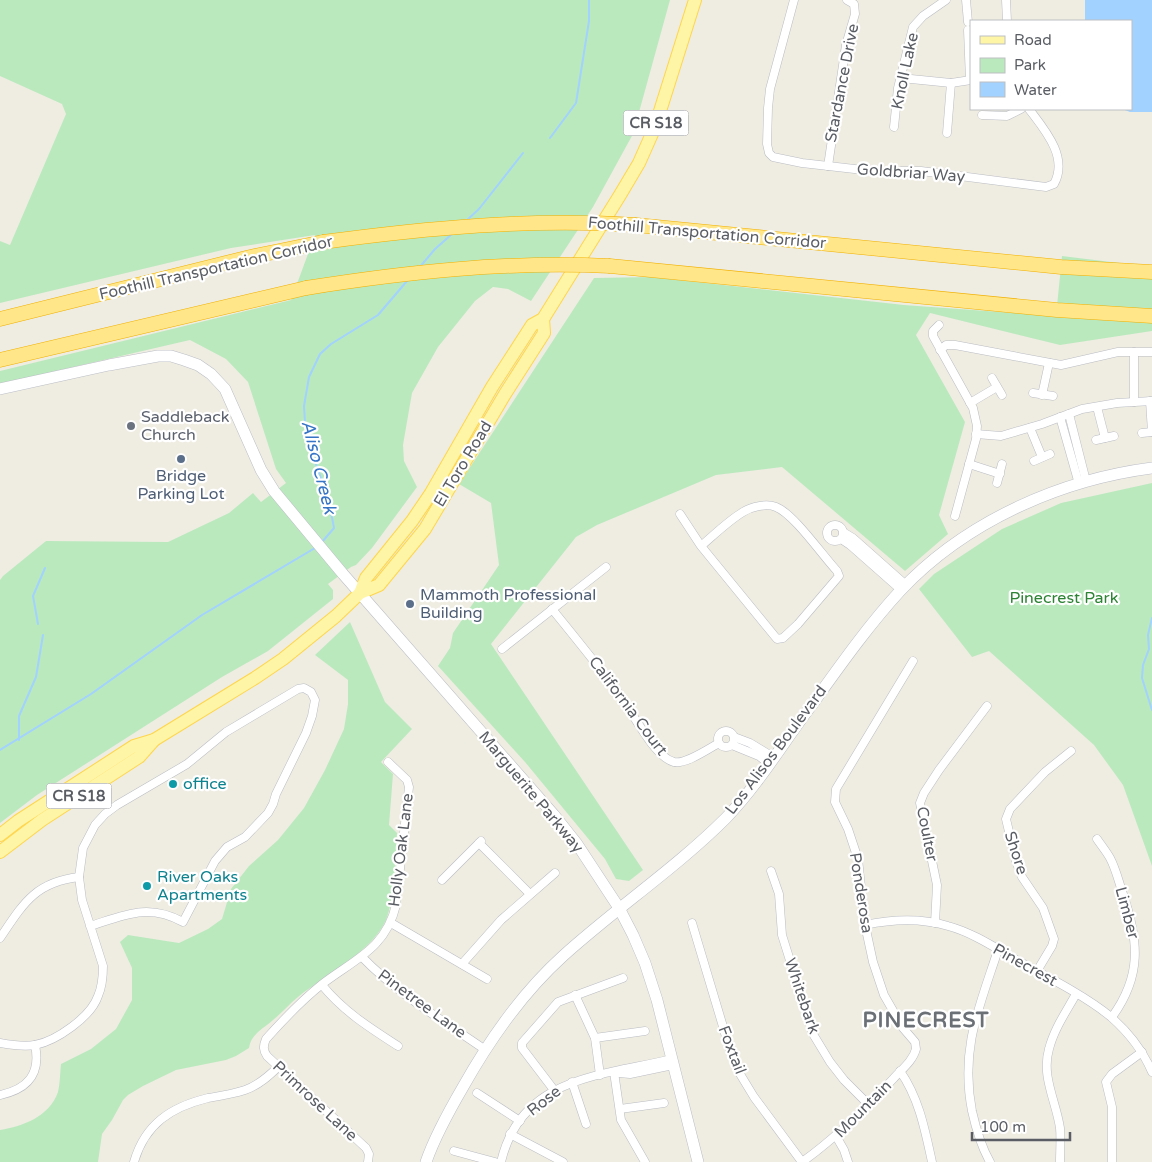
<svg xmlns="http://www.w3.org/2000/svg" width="1152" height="1162" font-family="'Varela Round',sans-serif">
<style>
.green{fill:#bbe9be}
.water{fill:#a2d2ff}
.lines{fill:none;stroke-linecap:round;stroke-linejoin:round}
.stream{stroke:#a2d2ff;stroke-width:2}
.minor-casing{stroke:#babcc2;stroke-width:9}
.secondary-casing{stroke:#bbbec5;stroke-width:12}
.primary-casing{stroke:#ffd54b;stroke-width:14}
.motorway-casing{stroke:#f1b000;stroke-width:15}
.minor{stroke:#fff;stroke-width:8}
.secondary{stroke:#fff;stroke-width:11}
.primary{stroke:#fff5a7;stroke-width:12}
.motorway{stroke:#ffe689;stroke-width:14}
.motorway-bridge-casing{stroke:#f1b000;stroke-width:15;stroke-linecap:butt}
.motorway-bridge{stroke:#ffe689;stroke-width:14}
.worship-dot{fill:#6b7280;stroke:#fff;stroke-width:2}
.service-dot{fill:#5c6f8a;stroke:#fff;stroke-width:2}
.culture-dot{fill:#0f9aa8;stroke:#fff;stroke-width:2}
.labels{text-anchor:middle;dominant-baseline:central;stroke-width:4.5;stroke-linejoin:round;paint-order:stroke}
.shield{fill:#fff;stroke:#8c8e92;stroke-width:1}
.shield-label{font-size:15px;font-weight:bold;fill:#5a5e64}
.street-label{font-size:16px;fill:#5a5e64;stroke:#fff}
.worship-label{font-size:16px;fill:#5b616d;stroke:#fff;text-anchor:start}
.service-label{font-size:16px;fill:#4e5e75;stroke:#fff}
.park-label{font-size:16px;fill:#2b8333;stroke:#fff}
.culture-label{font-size:16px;fill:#0d838f;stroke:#fff;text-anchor:start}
.water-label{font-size:18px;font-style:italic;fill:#3675c6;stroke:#fff}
.district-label{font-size:21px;font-weight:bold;letter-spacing:1px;fill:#6b7077;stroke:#fff}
</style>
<rect width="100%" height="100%" fill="#efede2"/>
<g class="green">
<path d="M0,0H670L633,134L593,207L531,301L508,289L493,287L475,301L438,347L412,393L403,445L404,461L417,487L372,548L356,565L351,567L328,584L333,590V599L268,651L222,677L37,795L0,823V580L3,576L46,541L168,542L229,513L253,493L261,502L286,483L276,469L248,382L226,359L190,340L0,384V371L291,300L315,235L231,248L0,303V241L10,245L66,114L62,104L0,76Z"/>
<path d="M1062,256L1152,267V331L1060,345L930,313L916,335L965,422L939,515L948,534L905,571L782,467L716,475L597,525L576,537L491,644L643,870L629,881L616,879L605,859L525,762L438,666L450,648L453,633L499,565L491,503L459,484L594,278L651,277L904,305L1056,316Z"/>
<path d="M1152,483V866L1123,785L1094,745L989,651L972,657L919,589L934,574L1002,529L1061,503Z"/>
<path d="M350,622L385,702L412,729L381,762L393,774L389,825L397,833C395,857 395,898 386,920C372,952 325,975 298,997C289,1004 282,1013 273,1020C263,1029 251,1034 249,1048L236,1056L226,1060L176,1070L143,1086L128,1095L123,1100L112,1120L102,1134L98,1162H0V1130C23,1126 49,1117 58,1092C60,1084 60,1073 61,1064L91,1049L116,1029L132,1000V968L120,942L128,935L179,943L208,929L222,919L231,889L249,866L278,840L304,808L325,770L344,729L348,704V680L315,655Z"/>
</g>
<path class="water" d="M1085,0H1152V112H1130L1122,109H1131V21H1085Z"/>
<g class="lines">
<g class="stream">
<path d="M550,138L576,103L589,21V0"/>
<path d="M467,220L479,209L523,153"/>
<path d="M419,268L435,249L452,234"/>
<path d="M322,542L334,528L329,501L312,453L305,422L304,406L309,377L320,354L331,344L378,315L407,281"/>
<path d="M1152,618L1148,635L1149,649L1143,665L1142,678L1152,710"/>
<path d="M38,624L33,596L45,568"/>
<path d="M19,740V716L36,677L43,635"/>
<path d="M0,750L91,694L202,615L315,548"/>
</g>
<defs>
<g id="minor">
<path d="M794,0L770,89L768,108L767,144L769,153L773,157L802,163L872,171H921L1046,187L1054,184C1069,157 1044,129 1029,109"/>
<path d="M966,0L968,22"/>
<path d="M1006,0L1007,21"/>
<path d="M968,30L970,80"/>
<path d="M901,78L951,83L971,80"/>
<path d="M982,115L1007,116L1021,109"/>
<path d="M894,127L898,88L913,27L923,16L946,0"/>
<path d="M947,133L951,83"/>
<path d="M828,166L846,45L855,14L854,4L847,0"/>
<path d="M939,325L933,331V336L973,408L977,426L976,439L955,516"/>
<path d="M940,350L946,345H955L1061,365L1118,352H1152"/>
<path d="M992,378L1002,395"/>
<path d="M1033,393L1053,396"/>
<path d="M1042,395L1049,363"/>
<path d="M1150,401L1152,432"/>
<path d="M1134,402V352"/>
<path d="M970,403L997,387"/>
<path d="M1097,407L1105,438"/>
<path d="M1069,414L1086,481"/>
<path d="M1060,417L1079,484"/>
<path d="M1030,428L1042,457"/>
<path d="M1142,433L1152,432"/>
<path d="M976,434L1001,436L1042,424L1082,409L1117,403L1152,401"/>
<path d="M1096,440L1114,436"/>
<path d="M1034,461L1050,454"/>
<path d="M969,464L1000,474"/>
<path d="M997,483L1002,464"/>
<path d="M680,514L701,546L777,639L783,638L798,624L839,576L837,571C822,555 794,514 776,507C766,503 751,507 743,512C728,521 714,535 701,546"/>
<circle cx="835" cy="533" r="8"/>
<path d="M843,532L853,538L906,585"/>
<path d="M841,539L850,545L901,590"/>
<path d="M552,609C574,636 596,663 617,691C630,707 653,757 674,762C685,765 708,749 719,743"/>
<path d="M502,649L606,567"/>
<circle cx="726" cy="739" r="8"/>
<path d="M734,737L750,743L773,757"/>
<path d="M732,745L759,756L769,764"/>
<path d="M1097,839C1101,845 1106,851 1110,858C1116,869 1119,883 1123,894C1139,941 1142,976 1112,1017"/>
<path d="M479,843L530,894"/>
<path d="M771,871L779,894L782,935L813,1034L830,1062L844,1080L869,1105"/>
<path d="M442,880L481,841"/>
<path d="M391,923L487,979"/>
<path d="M692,923L730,1050L740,1074L754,1097L802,1162"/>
<path d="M935,923L937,885L920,803L924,793L939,770L987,706"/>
<path d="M865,925C893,919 921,918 948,926C974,933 997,949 1020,962C1048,977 1087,997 1111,1017C1128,1032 1143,1051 1152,1072"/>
<path d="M0,938C23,904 35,882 79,877"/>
<path d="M362,957C398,994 442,1020 484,1049"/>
<path d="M462,964L501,920L555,873"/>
<path d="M1037,971L1052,946L1054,939L1043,908L1022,877L1016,861L1006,819L1010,809L1045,772L1071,751"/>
<path d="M322,985C343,1011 370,1028 398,1046"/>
<path d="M575,995L595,1038L600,1075"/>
<path d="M595,1038L645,1031"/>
<path d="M0,1043C11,1045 24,1047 35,1045C56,1041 91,1017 98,996C102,987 103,975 103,966L82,900L79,877L83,848L95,825L105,814L117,805L187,764L226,732L298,689L304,688L311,692L315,700L312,716L306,733L276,794L273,804L268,813L245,837L227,847L215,861L183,922C148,903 125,915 90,926"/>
<path d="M900,1071C919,1098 925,1130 932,1162"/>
<path d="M614,1072L621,1120L645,1162"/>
<path d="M619,1073L630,1074L673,1065"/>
<path d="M572,1082L586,1124"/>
<path d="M554,1090L522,1048V1043L558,1002L623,978"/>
<path d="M477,1093L520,1121"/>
<path d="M0,1095C28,1089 41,1074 35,1045"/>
<path d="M620,1109L664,1103"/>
<path d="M510,1134L563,1162"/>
<path d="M836,1136L844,1150L848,1162"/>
<path d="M454,1151L495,1162"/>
<path d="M134,1162C145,1124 171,1107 208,1098C220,1096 233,1094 245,1090C259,1085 269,1076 279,1066"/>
<path d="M368,1162L369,1154L366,1148L267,1056C263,1050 263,1046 266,1039C283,1020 301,1001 321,985C353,960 386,949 396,905L409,787L407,780L388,762"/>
<path d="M501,1162C521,1076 602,1076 672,1059"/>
<path d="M802,1162C836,1138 865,1109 893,1079C901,1070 913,1061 916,1049L915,1042L903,1028L884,995L873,962L865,925L858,859L848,829L835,802L836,789L913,661"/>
<path d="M990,1162C981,1146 976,1129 972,1111C960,1049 979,1008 998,950"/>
<path d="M1060,1162C1060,1151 1061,1139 1060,1128C1056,1101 1041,1076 1049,1049C1054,1029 1066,1012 1076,994"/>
<path d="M1112,1162V1107L1106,1082L1112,1074L1142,1052"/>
</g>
<g id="secondary">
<path d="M0,389L109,365L158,356H171L184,360L198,365L211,374L225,389L261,470L274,491L343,574L554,815L577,844L619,908L633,935L645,963L657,1000L698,1162"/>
<path d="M426,1162C435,1136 449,1111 463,1087C490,1039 522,993 563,956C616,908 676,868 726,818C758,785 783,743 811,706C839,667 867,627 900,591C965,522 1059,480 1152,468"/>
</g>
<g id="primary">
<path d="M360,593L366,578L412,521L431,493L492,387L532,325L543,319L620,195L639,163L655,127L695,0"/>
<path d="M0,835L18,821L134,746L154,740L255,678L283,659L336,616L360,593L379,585L425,529L505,394L544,333L543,319"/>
<path d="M0,852L42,820L139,757L154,740"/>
</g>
<g id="motorway">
<path d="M636,225L1061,267L1152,272"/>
<path d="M610,266L1057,310L1152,316"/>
<path d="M0,319L250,257L323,242"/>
<path d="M0,360L306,288"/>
</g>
</defs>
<use href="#minor" class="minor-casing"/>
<use href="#secondary" class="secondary-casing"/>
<use href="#primary" class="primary-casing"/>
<use href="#motorway" class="motorway-casing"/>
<use href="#minor" class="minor"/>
<use href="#secondary" class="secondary"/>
<use href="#primary" class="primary"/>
<use href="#motorway" class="motorway"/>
<defs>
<g id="motorway-bridge">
<path d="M323,242C427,228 531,218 636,225"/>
<path d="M306,288C406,272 508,261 610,266"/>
</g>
</defs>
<use href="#motorway-bridge" class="motorway-bridge-casing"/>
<use href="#motorway-bridge" class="motorway-bridge"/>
</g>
<circle class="worship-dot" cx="131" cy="426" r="5"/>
<g class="service-dot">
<circle cx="181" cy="459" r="5"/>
<circle cx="410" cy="604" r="5"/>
</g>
<g class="culture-dot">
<circle cx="173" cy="784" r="5"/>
<circle cx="147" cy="886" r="5"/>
</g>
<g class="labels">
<g class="shield">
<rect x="623.5" y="110.5" width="65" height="25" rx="4"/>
<rect x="46.5" y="783.5" width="65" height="25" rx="4"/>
</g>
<g class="shield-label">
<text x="656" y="123">CR S18</text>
<text x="79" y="796">CR S18</text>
</g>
<g class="street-label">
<text transform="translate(905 71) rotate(-78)">Knoll Lake</text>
<text transform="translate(842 83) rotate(-79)">Stardance Drive</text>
<text transform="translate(911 173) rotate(4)">Goldbriar Way</text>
<text transform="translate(707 233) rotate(5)">Foothill Transportation Corridor</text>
<text transform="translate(216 268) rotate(-13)">Foothill Transportation Corridor</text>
<text transform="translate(463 464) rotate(-59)">El Toro Road</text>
<text transform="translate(628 706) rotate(53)">California Court</text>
<text transform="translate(776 750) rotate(-53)">Los Alisos Boulevard</text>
<text transform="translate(531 792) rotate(50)">Marguerite Parkway</text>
<text transform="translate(927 834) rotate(79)">Coulter</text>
<text transform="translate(401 850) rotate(-83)">Holly Oak Lane</text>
<text transform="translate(1016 853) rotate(72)">Shore</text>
<text transform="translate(861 893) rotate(81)">Ponderosa</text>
<text transform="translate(1127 913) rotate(75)">Limber</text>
<text transform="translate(1025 965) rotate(29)">Pinecrest</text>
<text transform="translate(802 996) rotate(71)">Whitebark</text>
<text transform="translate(422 1004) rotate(36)">Pinetree Lane</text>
<text transform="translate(732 1050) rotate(69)">Foxtail</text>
<text transform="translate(315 1101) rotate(43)">Primrose Lane</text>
<text transform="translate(544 1101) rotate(-38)">Rose</text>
<text transform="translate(863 1109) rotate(-45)">Mountain</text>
</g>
<g class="worship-label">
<text x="141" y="417">Saddleback<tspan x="141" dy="18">Church</tspan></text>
</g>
<g class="service-label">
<text x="181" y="476">Bridge<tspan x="181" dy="18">Parking Lot</tspan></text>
<text x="420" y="595" text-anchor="start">Mammoth Professional<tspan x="420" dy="18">Building</tspan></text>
</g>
<g class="park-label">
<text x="1064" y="598">Pinecrest Park</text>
</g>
<g class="culture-label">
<text x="183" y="784">office</text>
<text x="157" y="877">River Oaks<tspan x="157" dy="18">Apartments</tspan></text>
</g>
<g class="water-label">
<text transform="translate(319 467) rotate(76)">Aliso Creek</text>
</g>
<g class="district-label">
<text x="926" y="1020">PINECREST</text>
</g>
</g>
<rect x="970" y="20" width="162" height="90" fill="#ffffff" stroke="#bdbfc1"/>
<rect x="980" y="36" width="25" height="8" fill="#fff5a7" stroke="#bdbfc1"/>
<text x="1014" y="45" font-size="15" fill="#5a5e64">Road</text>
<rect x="980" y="58" width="25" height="15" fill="#bbe9be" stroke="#bdbfc1"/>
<text x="1014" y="70" font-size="15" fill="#5a5e64">Park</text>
<rect x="980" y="82" width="25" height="15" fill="#a2d2ff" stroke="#bdbfc1"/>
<text x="1014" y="95" font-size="15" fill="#5a5e64">Water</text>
<path d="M972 1132v8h98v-8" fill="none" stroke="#5a5e64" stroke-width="2.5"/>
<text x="980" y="1132" font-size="15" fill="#5a5e64" stroke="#ffffff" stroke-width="4" paint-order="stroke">100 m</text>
</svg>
